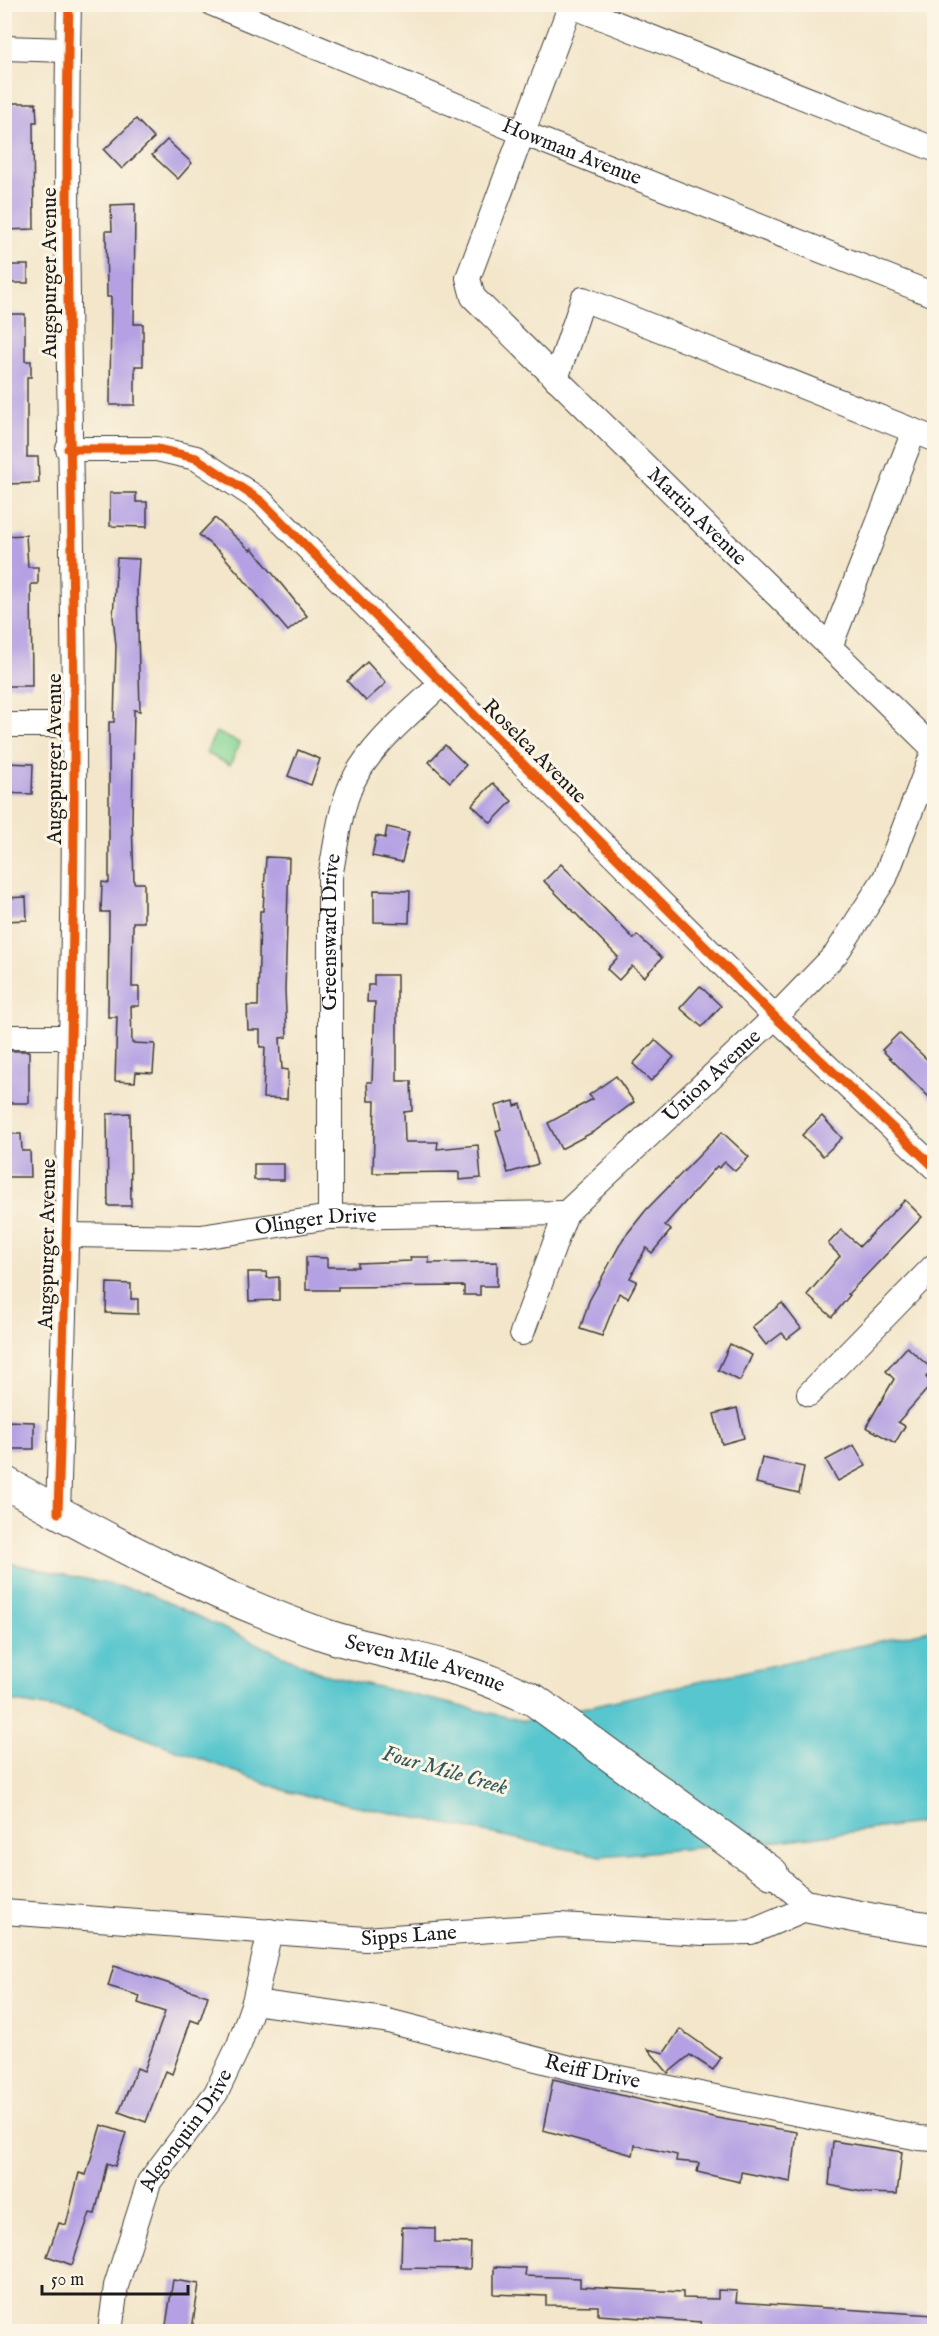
<svg xmlns="http://www.w3.org/2000/svg" width="939" height="2336" font-family="'IM FELL English',serif">
<style>
.green{fill:#83d494;stroke:#507858;stroke-width:1.5}
.water{fill:#58c6ce;stroke:#3a7175;stroke-width:1.5}
.building{fill:#b4a0e3}
.lines{fill:none;stroke-linecap:round;stroke-linejoin:round}
.minor-casing{stroke:#3c3a36;stroke-width:26}
.major-casing{stroke:#3c3a36;stroke-width:34}
.minor{stroke:#fff;stroke-width:24}
.major{stroke:#fff;stroke-width:32}
.cycleway-casing{stroke:#fcf5e5;stroke-width:13}
.cycleway{stroke:#e8590c;stroke-width:9}
.labels{text-anchor:middle;dominant-baseline:central;stroke-width:6;stroke-linejoin:round;paint-order:stroke}
.street-label{font-size:21px;fill:#1c1c1c;stroke:#fcf5e5}
.water-label{font-size:22px;font-style:italic;fill:#31585a;stroke:#fcf5e5}
</style>
<rect width="100%" height="100%" fill="#fcf5e5"/>
<filter id="ink" filterUnits="userSpaceOnUse"><feTurbulence type="fractalNoise" baseFrequency=".0167" numOctaves="2"/><feDisplacementMap in="SourceGraphic" scale="12" xChannelSelector="R" yChannelSelector="G"/><feConvolveMatrix kernelMatrix="1 2 1 2 8 2 1 2 1" color-interpolation-filters="sRGB"/></filter>
<filter id="wash" filterUnits="userSpaceOnUse"><feTurbulence type="fractalNoise" baseFrequency=".008" numOctaves="4" result="noise"/><feDisplacementMap in="SourceGraphic" scale="24" xChannelSelector="R" yChannelSelector="G"/><feGaussianBlur stdDeviation="1.35" result="paint"/><feColorMatrix in="noise" values="0 0 0 0 0 0 0 0 0 0 0 0 0 0 0 0 0 1.4 0 .05"/><feComposite in="paint" operator="in"/></filter>
<g filter="url(#wash)">
<rect width="100%" height="100%" fill="#f3e6ca"/>
<path class="green" d="M216,732L240,743L230,765L206,753Z"/>
<path class="water" d="M5,1562L145,1592L323,1674L524,1721L934,1629V1821L780,1841L601,1856L289,1792L75,1712L5,1700Z"/>
<g id="blocks">
<g class="building">
<path d="M4,103H36L37,122H33L34,229L4,230V206H9Z"/>
<path d="M136,119L154,138L122,169L104,150Z"/>
<path d="M167,140L192,163L178,179L152,155Z"/>
<path d="M135,204L134,324H143V366H135V405H110L111,297H107L106,231H112L111,205Z"/>
<rect x="4" y="265" width="24" height="18"/>
<path d="M4,314H25V361H31V377H27V457H38L39,483L4,484V408H8V376H4Z"/>
<path d="M110,493H136V502H147V527L110,526Z"/>
<path d="M215,518L250,550L252,548L307,616L288,631L221,553L199,535Z"/>
<path d="M26,535L28,567H38V584H31L32,686H4V536Z"/>
<path d="M117,558L139,559L137,589L140,711L134,710L132,819L134,883H144V922H133L132,987H139V1006H131L132,1043L155,1044L153,1073L136,1072L135,1082L115,1081L117,1017H108L109,912H101L102,882L109,883V722H114L116,646L113,616Z"/>
<path d="M367,662L386,683L366,701L347,681Z"/>
<path d="M445,745L466,765L450,782L429,762Z"/>
<path d="M298,750L320,759L311,785L288,776Z"/>
<path d="M4,763L33,764L32,794L4,793Z"/>
<path d="M493,783L512,801L491,823L472,805Z"/>
<path d="M387,827L409,832L402,862L372,856L376,836L385,838Z"/>
<path d="M266,857L289,858L285,990L287,1037L280,1038L282,1069L288,1070L287,1099L263,1098L265,1047H260V1030H248L247,1006H258L260,911H263Z"/>
<path d="M561,864L634,939L637,935L662,958L644,977L632,966L619,980L607,969L618,957L544,881Z"/>
<path d="M374,890L410,891L409,923L374,922Z"/>
<path d="M26,897L27,920L4,921V898Z"/>
<path d="M374,975H397V1081H411L412,1111L404,1112L405,1142H438L437,1149L478,1145L481,1178L459,1180V1172L373,1173L375,1101H368L367,1082H372L375,1002H367L368,985H374Z"/>
<path d="M700,986L721,1006L702,1027L680,1008Z"/>
<path d="M899,1033L934,1066V1102L882,1050Z"/>
<path d="M655,1040L674,1057L651,1081L633,1064Z"/>
<rect x="4" y="1051" width="25" height="52"/>
<path d="M616,1076L634,1102L595,1131L561,1149L548,1123L593,1099L589,1095Z"/>
<path d="M514,1101L515,1106L521,1104L538,1164L508,1173L496,1131L501,1129L495,1106Z"/>
<path d="M130,1113L131,1206H108L107,1114Z"/>
<path d="M822,1116L842,1138L823,1156L802,1135Z"/>
<path d="M722,1132L749,1157L735,1171L725,1162L719,1168L717,1166L665,1225L671,1230L652,1253L646,1248L630,1278L637,1281L628,1298L619,1293L602,1336L580,1329L589,1301L623,1239L646,1210Z"/>
<path d="M4,1134H21L22,1151H30L31,1177H4Z"/>
<rect x="254" y="1164" width="30" height="16"/>
<path d="M905,1200L922,1217L848,1294L850,1295L832,1317L807,1295L840,1256L828,1244L841,1230L860,1246Z"/>
<path d="M306,1257L327,1258V1267H358V1263L411,1261L410,1257H429V1263L497,1262V1286H480V1295H464V1286L338,1287V1290H306Z"/>
<path d="M248,1272H266L267,1278L279,1277V1300L249,1301Z"/>
<path d="M107,1283L131,1284V1299H138V1314L106,1313Z"/>
<path d="M782,1303L801,1328L787,1339L782,1333L766,1345L752,1327Z"/>
<path d="M730,1344L752,1355L740,1381L718,1370Z"/>
<path d="M907,1347L933,1370L926,1377L932,1384L898,1422L905,1426L895,1443L866,1427L894,1379L886,1371Z"/>
<path d="M737,1408L744,1438L722,1444L714,1414Z"/>
<path d="M4,1421L34,1422V1449H4Z"/>
<path d="M854,1445L866,1466L838,1481L826,1460Z"/>
<path d="M762,1458L804,1467L799,1493L756,1483Z"/>
<path d="M114,1966L208,1996L199,2023L191,2020L172,2074L166,2071L146,2122L119,2112L137,2068L144,2071L165,2012L138,2003L140,1996L108,1986Z"/>
<path d="M680,2029L721,2058L713,2070L690,2055L668,2073L648,2049L664,2053Z"/>
<path d="M553,2079L717,2118L797,2132L791,2182L741,2172L740,2182L697,2172L699,2163L676,2161L677,2155L635,2145L633,2155L543,2130Z"/>
<path d="M101,2125L126,2133L115,2166L107,2163L95,2214L90,2213L72,2265L47,2256L59,2223L66,2225L79,2173L86,2175Z"/>
<path d="M833,2141L902,2152L897,2194L867,2193L829,2185Z"/>
<path d="M402,2227L435,2228V2242L471,2243L470,2269L401,2268Z"/>
<path d="M494,2267L526,2268L525,2276L580,2278V2287L683,2292V2298L718,2299V2290L737,2291L736,2302L934,2315V2331L756,2330L700,2326L701,2322L598,2315V2306L546,2305V2296L494,2294Z"/>
<path d="M173,2280L199,2284L192,2329L166,2325Z"/>
</g>
</g>
</g>
<g filter="url(#ink)">
<use href="#blocks" fill-opacity="0" stroke="#3c3a36" stroke-width="1.5"/>
<g class="lines">
<defs>
<g id="minor">
<path id="s1" d="M213,4L523,133L934,295"/>
<path d="M567,4L934,149"/>
<path id="s2" d="M571,4L468,278L473,297L934,749"/>
<path d="M4,48L68,50"/>
<path d="M556,379L583,299L934,439"/>
<path d="M68,449H157L196,458L261,501L775,1017L934,1167"/>
<path d="M830,647L914,431"/>
<path d="M4,725H74"/>
<path d="M4,1037H70"/>
<path id="s3" d="M330,1217V877C336,847 339,811 352,783C371,744 410,714 441,684"/>
<path id="s4" d="M67,1235L201,1237L330,1217L566,1213"/>
<path id="s5" d="M522,1333L566,1213L775,1017L836,954L885,878L934,750"/>
<path d="M809,1394L934,1266"/>
<path d="M58,1513C66,1250 75,987 74,724C73,485 63,245 69,4"/>
<path id="s6" d="M4,1912L366,1939L560,1925L703,1933L751,1932L810,1907L772,1873"/>
<path id="s7" d="M254,2002L384,2020L575,2069L919,2138L934,2139"/>
<path id="s8" d="M110,2332L116,2286L149,2182L216,2093L239,2045L254,2002L270,1931"/>
</g>
<g id="major">
<path id="s9" d="M4,1482C107,1540 213,1596 325,1635C364,1648 405,1655 445,1666C476,1674 505,1687 534,1700L772,1873"/>
<path d="M810,1907L879,1921L934,1929"/>
</g>
</defs>
<use href="#minor" class="minor-casing"/>
<use href="#major" class="major-casing"/>
<use href="#minor" class="minor"/>
<use href="#major" class="major"/>
<defs>
<g id="cycleway">
<path d="M68,449H157L196,458L261,501L775,1017L934,1167"/>
<path d="M58,1513C66,1250 75,987 74,724C73,485 63,245 69,4"/>
</g>
</defs>
<use href="#cycleway" class="cycleway-casing"/>
<use href="#cycleway" class="cycleway"/>
</g>
</g>
<g class="labels">
<g class="street-label">
<text stroke="none"><textPath href="#s1" startOffset="388">Howman Avenue</textPath></text>
<text transform="translate(50 273) rotate(-90)">Augspurger Avenue</text>
<text stroke="none"><textPath href="#s2" startOffset="626">Martin Avenue</textPath></text>
<text transform="translate(534 752) rotate(45)">Roselea Avenue</text>
<text transform="translate(55 759) rotate(-90)">Augspurger Avenue</text>
<text stroke="none"><textPath href="#s3" startOffset="285">Greensward Drive</textPath></text>
<text stroke="none"><textPath href="#s5" startOffset="328">Union Avenue</textPath></text>
<text stroke="none"><textPath href="#s4" startOffset="250">Olinger Drive</textPath></text>
<text transform="translate(48 1244) rotate(-89)">Augspurger Avenue</text>
<text stroke="none"><textPath href="#s9" startOffset="460">Seven Mile Avenue</textPath></text>
<text stroke="none"><textPath href="#s6" startOffset="406">Sipps Lane</textPath></text>
<text stroke="none"><textPath href="#s7" startOffset="346">Reiff Drive</textPath></text>
<text stroke="none"><textPath href="#s8" startOffset="219">Algonquin Drive</textPath></text>
</g>
<g class="water-label">
<text transform="translate(445 1771) rotate(16)">Four Mile Creek</text>
</g>
</g>
<rect width="939" height="2336" fill="none" stroke="#fcf5e5" stroke-width="24"/>
<path d="M42 2285v9h146v-9" fill="none" stroke="#1c1c1c" stroke-width="3"/>
<text x="51" y="2285" font-size="18" fill="#1c1c1c" stroke="#fcf5e5" stroke-width="4.5" paint-order="stroke">50 m</text>
</svg>
